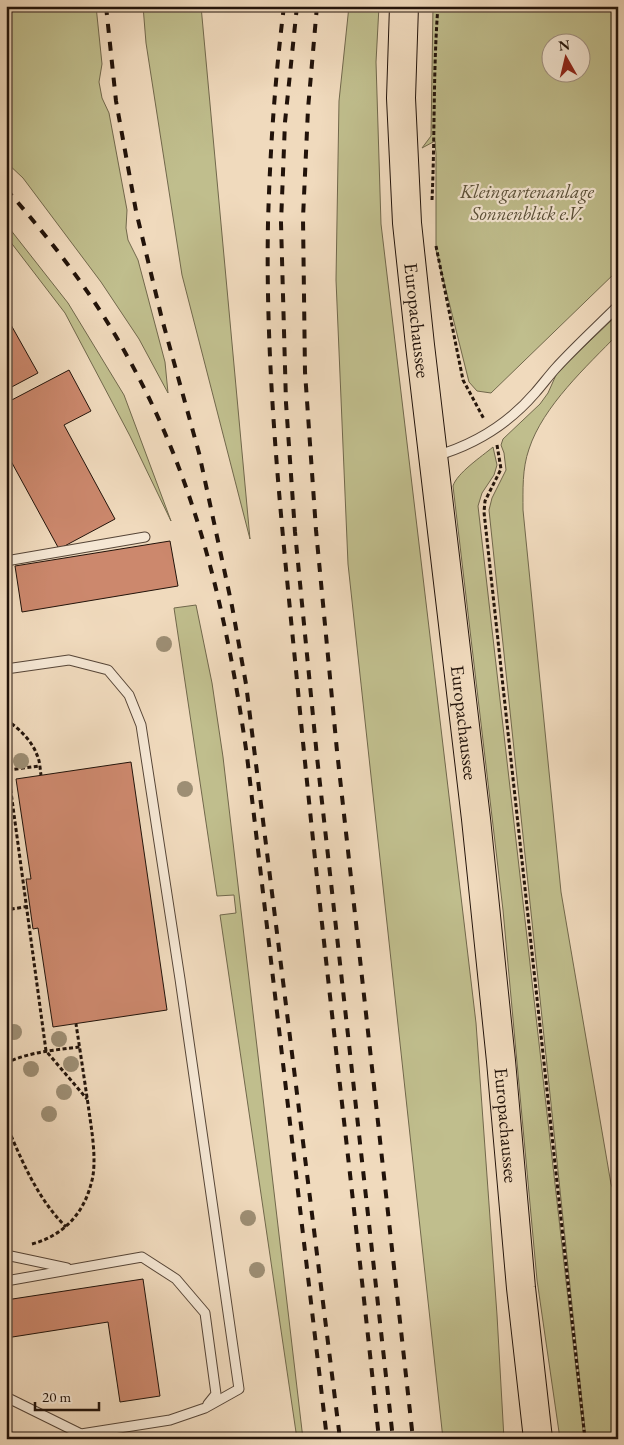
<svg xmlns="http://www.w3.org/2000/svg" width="624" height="1445" font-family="'EB Garamond',serif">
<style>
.green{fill:#c0be8d;stroke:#71684c;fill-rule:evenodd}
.building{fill:#cc886d;stroke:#22130a}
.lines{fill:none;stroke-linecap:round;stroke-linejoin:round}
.service-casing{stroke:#564537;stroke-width:11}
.primary-casing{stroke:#22130a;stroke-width:30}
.path{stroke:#22130a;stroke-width:3;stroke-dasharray:4 2.5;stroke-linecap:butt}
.service{stroke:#f5e7d4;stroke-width:9}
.primary{stroke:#f0dabd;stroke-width:28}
.rail{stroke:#22130a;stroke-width:4;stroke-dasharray:9 9;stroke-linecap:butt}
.tree{fill:#9d8e74}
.labels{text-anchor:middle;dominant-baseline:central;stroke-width:4.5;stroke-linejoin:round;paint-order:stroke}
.park-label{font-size:19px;font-style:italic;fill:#594f38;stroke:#f5e7d4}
.street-label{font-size:19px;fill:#22130a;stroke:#f5e7d4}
</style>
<rect width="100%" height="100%" fill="#f0dabd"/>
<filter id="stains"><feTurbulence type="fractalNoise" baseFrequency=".004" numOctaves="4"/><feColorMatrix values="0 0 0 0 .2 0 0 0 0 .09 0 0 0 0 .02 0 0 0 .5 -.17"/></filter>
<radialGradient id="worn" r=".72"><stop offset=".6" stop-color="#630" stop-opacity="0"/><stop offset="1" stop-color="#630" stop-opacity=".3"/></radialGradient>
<g class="green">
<path d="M6,6H96L102,64L99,82L102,98L109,113L127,210L126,228L128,240L138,260L165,362L168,393L139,339L101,282L23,178L6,162Z"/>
<path d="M143,6H201L250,539L182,275L146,43Z"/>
<path d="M349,6H379L376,62L381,224L476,1023L497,1315L504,1439H443L348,564L336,280L339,101Z"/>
<path d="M433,6H618V270L491,393L477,391L469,382L436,250V154L435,141L422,148L431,136ZM582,42V72H552V42Z"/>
<path d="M6,224L68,303L124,395L171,521L130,436L65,313L6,236Z"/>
<path d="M618,314V334C587,366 543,406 529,449C522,469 523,490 523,510L561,892L611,1184L618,1201V1439H586L489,510L492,498L506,470L504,453L501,445L503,439L540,404L548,393L556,375L566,364Z"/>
<path d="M493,447L497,465L494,475L482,493L478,506L584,1439H560L537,1280L503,910L453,486C457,473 481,457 493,447Z"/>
<path d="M196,605L212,683L223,757L303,1439H297L220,915L236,913L234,895L217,896L174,608Z"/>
</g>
<g class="building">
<path d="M6,316L38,373L6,390Z"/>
<path d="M69,370L91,411L64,425L115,519L59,549L6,452V403Z"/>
<path d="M170,541L178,586L22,612L15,566Z"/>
<path d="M131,762L167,1010L53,1027L38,928L33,929L26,879H31L16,779Z"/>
<path d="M143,1279L160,1396L120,1402L108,1322L6,1338V1300Z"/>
</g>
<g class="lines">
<defs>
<g id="service">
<path d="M435,456C474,445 509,423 535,393C542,385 548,377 555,369C575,347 597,327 618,306"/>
<path d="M6,561L145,537"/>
<path d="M6,669L69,660L108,670L129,695L141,725L180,979L239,1389L205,1408L170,1420L81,1434L6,1397"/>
<path d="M6,1255L67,1268"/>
<path d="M6,1281L142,1257L176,1279L205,1313L216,1394L208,1404"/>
</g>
<g id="primary">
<path id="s1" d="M404,6L401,98L407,223L420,345L476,819L501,1061L521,1288L538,1439"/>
</g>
</defs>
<use href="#service" class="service-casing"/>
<use href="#primary" class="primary-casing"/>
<g class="path">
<path d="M432,200C435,136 433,71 438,6"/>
<path d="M436,246L463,380L484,419"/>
<path d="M497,445L501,469L485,501L484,512L585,1439"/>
<path d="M6,720C19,728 32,741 37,755C40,761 40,769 41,775"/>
<path d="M8,770L46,1051L87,1099"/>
<path d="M8,770L39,766"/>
<path d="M6,900L12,909"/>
<path d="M6,914L12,909L30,906"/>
<path d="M6,1063C29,1052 55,1050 80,1047"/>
<path d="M6,1124C22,1161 37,1198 66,1227"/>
<path d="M32,1244C62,1236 83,1215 91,1184C98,1162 91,1127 88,1104C84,1077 80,1050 76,1024"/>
</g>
<use href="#service" class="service"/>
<use href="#primary" class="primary"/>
<g class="rail">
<path d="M106,6L116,101L136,211L162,319L199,453L232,606L246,684L340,1439"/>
<path d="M284,6C275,78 270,151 268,223C265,379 283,536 298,691C322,941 353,1190 379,1439"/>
<path d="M297,6L285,122L281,223L286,403L295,532L317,757L393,1439"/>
<path d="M317,6L308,109L303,218L305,372L316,530L337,751L413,1439"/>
<path d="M6,189C51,240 93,294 126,354C197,480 227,615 247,756L327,1439"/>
</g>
</g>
<g class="tree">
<circle cx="164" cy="644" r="8"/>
<circle cx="21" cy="761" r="8"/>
<circle cx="185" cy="789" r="8"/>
<circle cx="14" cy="1032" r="8"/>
<circle cx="59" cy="1039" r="8"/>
<circle cx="71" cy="1064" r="8"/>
<circle cx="31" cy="1069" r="8"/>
<circle cx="64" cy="1092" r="8"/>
<circle cx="49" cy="1114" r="8"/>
<circle cx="248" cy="1218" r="8"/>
<circle cx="257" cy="1270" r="8"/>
</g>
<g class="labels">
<g class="park-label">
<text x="527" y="191">Kleingartenanlage<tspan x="527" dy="22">Sonnenblick e.V.</tspan></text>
</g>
<g class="street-label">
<text stroke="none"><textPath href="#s1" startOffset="315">Europachaussee</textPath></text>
<text stroke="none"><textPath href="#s1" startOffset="720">Europachaussee</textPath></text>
<text stroke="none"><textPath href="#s1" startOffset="1125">Europachaussee</textPath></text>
</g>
</g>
<rect width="624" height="1445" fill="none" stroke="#f0dabd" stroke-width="25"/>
<rect x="8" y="8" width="609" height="1430" fill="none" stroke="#22130a" stroke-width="2.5"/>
<rect x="12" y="12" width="599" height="1420" fill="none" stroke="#22130a"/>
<g transform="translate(566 58) rotate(352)"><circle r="24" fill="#f5e7d4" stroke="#a19283"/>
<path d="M0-4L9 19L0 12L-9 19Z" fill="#8f2418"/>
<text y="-8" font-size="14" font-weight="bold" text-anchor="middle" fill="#22130a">N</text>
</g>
<path d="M35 1402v8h64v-8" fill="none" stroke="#22130a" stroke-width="2.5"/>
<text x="42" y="1402" font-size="15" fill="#22130a" stroke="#f5e7d4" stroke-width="4" paint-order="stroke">20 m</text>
<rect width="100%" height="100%" filter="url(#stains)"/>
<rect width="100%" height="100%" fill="url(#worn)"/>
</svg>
